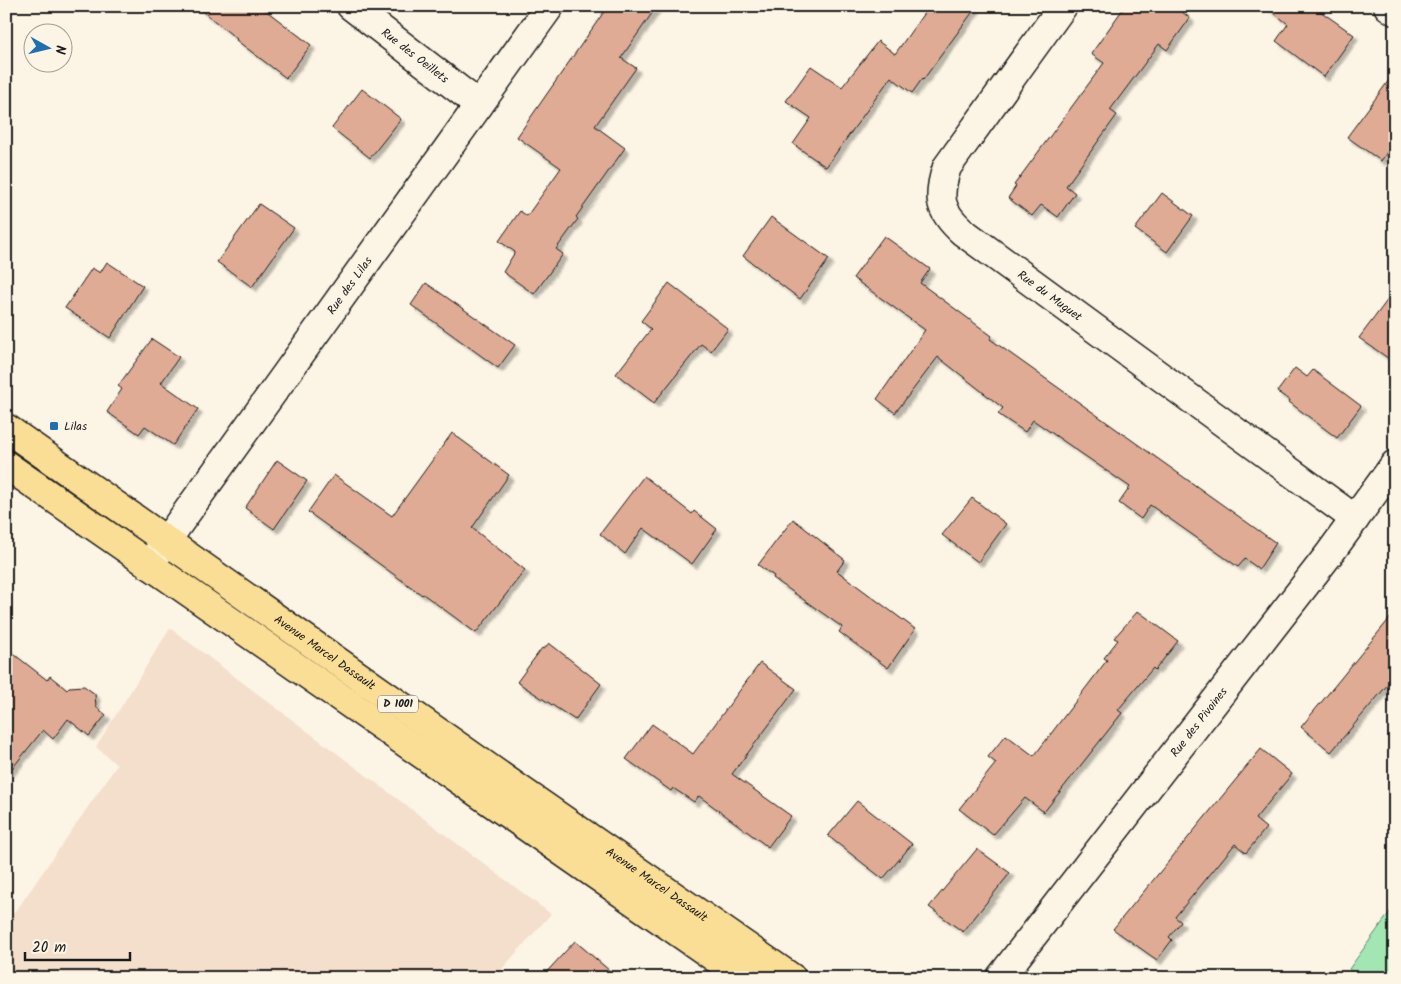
<svg xmlns="http://www.w3.org/2000/svg" width="1401" height="984" font-family="Kalam,sans-serif">
<style>
.built{fill:#f4dfcd}
.green{fill:#a2e7b3;stroke:#5f8268}
.building{fill:#e0ab94;stroke:#1c1c1c;filter:url(#shadow)}
.lines{fill:none;stroke-linecap:round;stroke-linejoin:round}
.minor-casing{stroke:#1c1c1c;stroke-width:31}
.primary-casing{stroke:#1c1c1c;stroke-width:31}
.minor{stroke:#fcf5e5;stroke-width:28}
.primary{stroke:#fbde96;stroke-width:28}
.poi-dot{fill:#1f6fb2;stroke:#fcf5e5;stroke-width:2}
.labels{text-anchor:middle;dominant-baseline:central;stroke-width:4;stroke-linejoin:round;paint-order:stroke}
.shield{fill:#fcf5e5;stroke:#5f5d58;stroke-width:1}
.shield-label{font-size:11px;font-weight:bold;fill:#1c1c1c}
.street-label{font-size:12px;fill:#1c1c1c;stroke:#fcf5e5}
.poi-label{font-size:12px;fill:#1c1c1c;stroke:#fcf5e5;text-anchor:start}
</style>
<defs>
<filter id="shadow"><feDropShadow dx="4.5" dy="4.5" stdDeviation="1" flood-color="#0004"/></filter>
</defs>
<rect width="100%" height="100%" fill="#fcf5e5"/>
<filter id="ink" filterUnits="userSpaceOnUse"><feTurbulence type="fractalNoise" baseFrequency=".02" numOctaves="2"/><feDisplacementMap in="SourceGraphic" scale="10" xChannelSelector="R" yChannelSelector="G"/><feConvolveMatrix kernelMatrix="1 2 1 2 8 2 1 2 1" color-interpolation-filters="sRGB"/></filter>
<g filter="url(#ink)">
<path class="built" d="M170,628L551,914L494,978H6V920L18,908L117,765L96,747Z"/>
<path class="green" d="M1395,905V978H1360L1349,969Z"/>
<g class="building">
<path d="M196,6H260L311,45L286,78L236,40L237,39Z"/>
<path d="M608,6H657L621,58L636,68L595,126L625,148L576,217L578,219L556,249L563,254L534,294L503,272L515,252L499,241L520,211L527,216L561,168L517,137Z"/>
<path d="M929,6H977L923,80L922,79L912,93L891,77L826,167L793,144L811,118L786,101L811,66L842,87L878,41L895,54Z"/>
<path d="M1125,6H1174L1190,18L1167,50L1159,44L1110,110L1117,115L1066,186L1075,193L1058,217L1041,205L1032,216L1008,198L1016,186L1014,185L1104,63L1091,54Z"/>
<path d="M1265,6H1313L1354,35L1324,77L1276,41L1288,24Z"/>
<path d="M1395,72V141L1381,161L1347,137Z"/>
<path d="M362,89L401,119L370,158L332,128Z"/>
<path d="M1162,193L1193,216L1167,252L1135,229Z"/>
<path d="M259,204L294,228L252,287L217,262Z"/>
<path d="M771,217L829,259L800,299L743,256Z"/>
<path d="M884,236L930,269L920,283L992,336L990,339L1276,543L1259,569L1245,559L1238,567L1150,505L1141,519L1119,503L1130,487L1033,420L1025,432L998,414L1003,408L938,357L895,413L877,399L925,330L853,278Z"/>
<path d="M107,262L143,286L110,338L65,308L92,268L100,273Z"/>
<path d="M426,283L515,345L498,368L411,305Z"/>
<path d="M669,283L728,329L711,351L701,344L654,403L616,374L651,329L641,321Z"/>
<path d="M1395,290V363L1359,338Z"/>
<path d="M152,339L179,357L161,383L198,409L173,445L145,426L139,434L107,412L122,389L118,386Z"/>
<path d="M1295,368L1307,377L1313,370L1361,406L1337,438L1289,402L1290,400L1277,392Z"/>
<path d="M452,433L509,475L472,528L525,570L476,633L423,594L422,595L308,512L334,475L392,516Z"/>
<path d="M277,460L307,481L274,529L245,508Z"/>
<path d="M644,476L692,514L694,511L717,529L692,564L643,528L625,554L600,534Z"/>
<path d="M972,498L1006,524L978,562L942,535Z"/>
<path d="M793,519L845,560L837,571L915,629L888,668L839,632L842,627L773,578L774,576L758,565Z"/>
<path d="M1138,611L1178,641L1155,670L1153,668L1118,710L1122,713L1044,812L1025,798L993,835L959,809L996,763L988,757L1006,735L1034,756L1107,660L1104,658L1118,640L1114,638Z"/>
<path d="M1395,612V676L1331,752L1301,727Z"/>
<path d="M549,643L601,684L575,720L517,682L542,648L544,649Z"/>
<path d="M6,648L47,680L50,676L67,690L69,687L84,686L95,694L96,707L106,715L89,736L68,719L53,739L43,730L6,776Z"/>
<path d="M760,663L796,689L732,774L791,816L768,847L699,796L694,802L673,788L671,791L626,759L652,724L693,754Z"/>
<path d="M1261,749L1292,774L1255,819L1266,828L1246,853L1235,844L1175,917L1181,922L1169,937L1172,940L1157,960L1113,929Z"/>
<path d="M857,801L912,844L883,879L828,836Z"/>
<path d="M977,849L1010,873L963,932L929,907Z"/>
<path d="M575,941L618,978H541Z"/>
</g>
<g class="lines">
<defs>
<g id="minor">
<path id="s1" d="M351,6L479,105"/>
<path id="s2" d="M1063,6L947,167C937,197 939,211 963,232L1355,519"/>
<path d="M1388,6L1395,11"/>
<path id="s3" d="M149,565L550,6"/>
<path id="s4" d="M1000,978L1330,553L1395,464"/>
</g>
<g id="primary">
<path id="s5" d="M6,428L519,789L792,978"/>
<path d="M6,465L744,978"/>
</g>
</defs>
<use href="#minor" class="minor-casing"/>
<use href="#primary" class="primary-casing"/>
<use href="#minor" class="minor"/>
<use href="#primary" class="primary"/>
</g>
</g>
<rect class="poi-dot" x="49" y="421" width="10" height="10" rx="2.5"/>
<g class="labels">
<rect class="shield" x="378" y="695.5" width="40" height="17" rx="4"/>
<g class="shield-label">
<text x="398" y="704">D 1001</text>
</g>
<g class="street-label">
<text stroke="none"><textPath href="#s1" startOffset="81">Rue des Oeillets</textPath></text>
<text stroke="none"><textPath href="#s3" startOffset="344">Rue des Lilas</textPath></text>
<text stroke="none"><textPath href="#s2" startOffset="379">Rue du Muguet</textPath></text>
<text stroke="none"><textPath href="#s5" startOffset="390">Avenue Marcel Dassault</textPath></text>
<text stroke="none"><textPath href="#s4" startOffset="324">Rue des Pivoines</textPath></text>
<text stroke="none"><textPath href="#s5" startOffset="795">Avenue Marcel Dassault</textPath></text>
</g>
<g class="poi-label">
<text x="64" y="426">Lilas</text>
</g>
</g>
<rect width="1401" height="984" fill="none" stroke="#fcf5e5" stroke-width="25"/>
<rect x="12" y="12" width="1376" height="959" fill="none" stroke="#1c1c1c" stroke-width="2" filter="url(#ink)"/>
<g transform="translate(48 48) rotate(98)"><circle r="24" fill="#fcf5e5" stroke="#a29e95"/>
<path d="M0-4L9 19L0 12L-9 19Z" fill="#1f6fb2"/>
<text y="-8" font-size="14" font-weight="bold" text-anchor="middle" fill="#1c1c1c">N</text>
</g>
<path d="M25 952v8h105v-8" fill="none" stroke="#1c1c1c" stroke-width="2.5"/>
<text x="32" y="952" font-size="15" fill="#1c1c1c" stroke="#fcf5e5" stroke-width="4" paint-order="stroke">20 m</text>
</svg>
